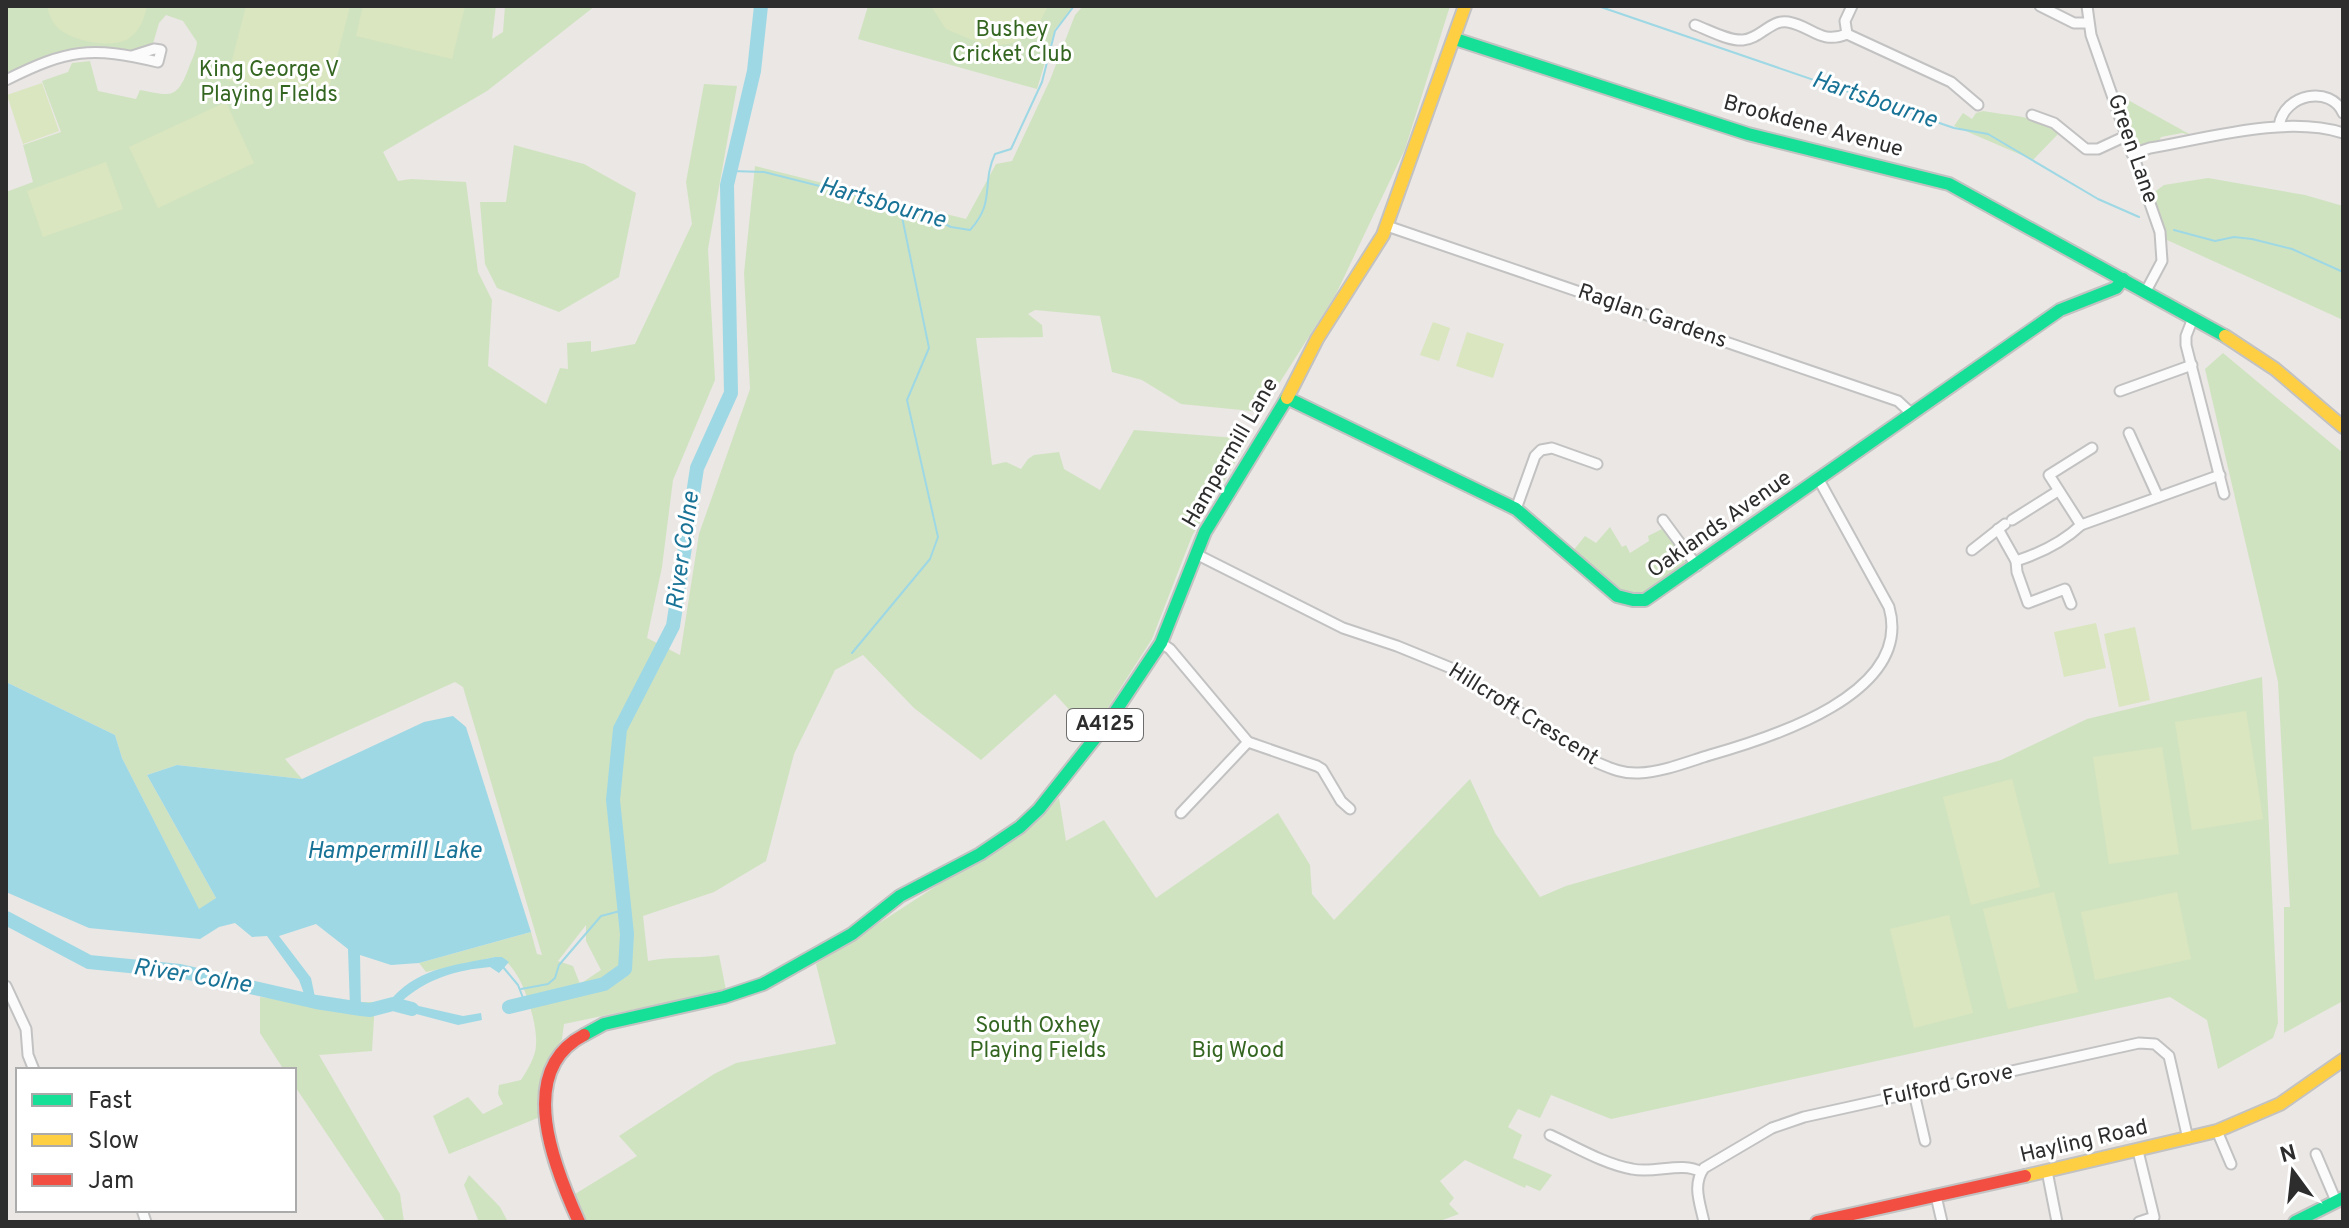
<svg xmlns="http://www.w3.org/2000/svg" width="2349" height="1228" font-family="Overpass,sans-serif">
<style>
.green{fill:#d0e3c0;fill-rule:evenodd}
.pitch{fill:#dae6bf}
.water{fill:#9ed8e5}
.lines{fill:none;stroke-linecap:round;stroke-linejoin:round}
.stream{stroke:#9ed8e5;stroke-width:2}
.river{stroke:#9ed8e5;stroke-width:14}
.street-casing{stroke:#c3c2c2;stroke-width:13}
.fast-casing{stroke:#c3c2c2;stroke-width:16}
.slow-casing{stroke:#c3c2c2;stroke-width:16}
.jam-casing{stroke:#c3c2c2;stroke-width:16}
.street{stroke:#fcfbfb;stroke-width:9}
.fast{stroke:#16e098;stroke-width:12}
.slow{stroke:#ffcf43;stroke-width:12}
.jam{stroke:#f24e42;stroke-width:12}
.labels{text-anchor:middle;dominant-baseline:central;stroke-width:6;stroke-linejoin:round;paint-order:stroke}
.shield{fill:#fff;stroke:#6c6c6c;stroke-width:2}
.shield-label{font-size:20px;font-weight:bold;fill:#2d2d2d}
.park-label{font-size:22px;fill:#346621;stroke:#fff}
.street-label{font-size:22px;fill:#2d2d2d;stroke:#fff}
.water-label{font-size:24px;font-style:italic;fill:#197396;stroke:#fff}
</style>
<rect width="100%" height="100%" fill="#eae7e4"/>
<g class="green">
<path d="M6,6H496L492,39L503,32L505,6H595L487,91L383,152L398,181L411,179L466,182L478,272L492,300L488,366L546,404L560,368L568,369L567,343L591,341V352L635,344L692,224L686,182L704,84L737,86L708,249L715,380L673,480L662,567L647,638L680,655L699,534L750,389L744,273L755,166L966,219L996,164L1012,161L1050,80L1075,15L1083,6H1450L1405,149L1336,294L1261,412L1181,404L1142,380L1112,372L1100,316L1035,310L1028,314L1042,325L1043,337L976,338L992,465L1006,462L1021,469L1028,459L1034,455L1059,452L1064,469L1100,490L1134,430L1249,439L1192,536L1152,639L1091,734L1055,694L981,760L914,708L863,655L835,670L794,754L766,861L714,892L643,916L648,961C672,956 695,959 719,955L726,990L564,1024L562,1039L543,1071L540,1117L449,1154L433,1116L468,1097L483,1114L503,1104L498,1094L499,1085L521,1080C527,1071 536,1056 536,1045C538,1023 520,958 495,957L426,972L419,963L531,932L537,954L542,955L463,687L455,682L285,759L302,779L177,765L147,775L216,898L199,910L122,758L115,735L6,682V192L33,182L23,145L61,132L42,81L68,72L72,63L90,61L98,91L136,99L140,90C171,96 177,100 189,67C192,59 196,52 197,42L183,21L166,15L159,23L152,47C121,57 112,46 84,48C57,50 30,66 6,75ZM586,925V941L601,970L580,984L573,966L558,961Z"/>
<path d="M868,6H1075L1055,29L1037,89L858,39Z"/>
<path d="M2119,95L2191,135L2182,133L2161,137L2159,141L2137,145Z"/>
<path d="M1983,111C2009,116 2038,115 2059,133L2033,160L1954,126L1963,113L1972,119L1976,113Z"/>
<path d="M514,145L584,164L636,193L619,277L559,312L497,288L485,264L480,202H506Z"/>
<path d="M2208,178L2305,195L2343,206V320L2167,240L2153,193L2164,185Z"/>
<path d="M2223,353L2343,453V1001L2284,1033V907H2290L2278,682L2205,369Z"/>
<path d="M1610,527L1622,547L1626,545L1630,553L1649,541L1648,536L1664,528L1687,559V566L1648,593L1627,594L1573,551L1585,536L1596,543Z"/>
<path d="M2262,677L2278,1023L2273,1038L2218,1069L2207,1020L2170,997L1611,1119L1551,1095L1540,1118L1518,1109L1508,1127L1522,1135L1513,1158L1552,1175L1540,1191L1526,1185L1525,1188L1465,1160L1440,1181L1454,1198L1449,1204L1459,1214L1437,1222L1395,1220L1393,1222H587L575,1194L637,1156L619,1136L714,1074L736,1063L836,1044L816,964L1032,824L1059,798L1066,841L1104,820L1156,898L1278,813L1310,865L1312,894L1334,920L1470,779L1495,833L1540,897L1566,886L2001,760L2087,719Z"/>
<path d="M260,997L316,1002H375L372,1051L319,1055L400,1194L404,1222H386L294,1085V1070H284L260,1033Z"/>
<path d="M469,1175L500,1207L508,1222H479L464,1185Z"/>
</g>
<g class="pitch">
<path d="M47,6H147C144,19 140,31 128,39C110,49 74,41 59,29C52,23 49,14 47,6Z"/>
<path d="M246,6H350L325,104L227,80Z"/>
<path d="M363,6H465L452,59L356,36Z"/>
<path d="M931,6H1048L1035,31L1012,43L989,47L946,29Z"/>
<path d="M42,83L59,131L23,144L7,95Z"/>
<path d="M226,102L254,163L158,208L129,147Z"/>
<path d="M106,162L123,209L43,237L27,191Z"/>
<path d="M1433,322L1450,328L1439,361L1420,355Z"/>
<path d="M1467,332L1504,344L1493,378L1456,366Z"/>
<path d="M2096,623L2106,668L2064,677L2054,632Z"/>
<path d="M2135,627L2150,700L2119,707L2104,634Z"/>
<path d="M2246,711L2263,819L2192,830L2175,722Z"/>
<path d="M2162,747L2179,854L2109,864L2093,757Z"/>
<path d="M2012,779L2040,887L1971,905L1943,797Z"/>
<path d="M2054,892L2078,992L2008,1009L1983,909Z"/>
<path d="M2177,892L2191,959L2095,980L2081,912Z"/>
<path d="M1949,915L1973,1013L1914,1028L1890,929Z"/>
</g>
<g class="water">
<path d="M6,682L115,735L122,758L199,909L216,898L147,775L177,765L302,779L424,722L453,716L466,727L531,932L419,963L391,965L360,955L361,1009L350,1007L348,949L316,924L279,936L311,978L316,1002L306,999L299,980L267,936L252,937L235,923L219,927L200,939L89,928L6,892Z"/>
<path d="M495,957H502L509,962L499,973L490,967C456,970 426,979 401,1002L463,1016L481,1013L482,1020L458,1025L405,1011L398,1012L393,997C421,967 457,965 495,957Z"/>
</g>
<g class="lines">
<g class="stream">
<path d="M1598,6L1954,128L1988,134L2098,199L2139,217"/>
<path d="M731,171L764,172L915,210L951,227L970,230C996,202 981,184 995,154L1011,149L1042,82L1055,31L1074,6"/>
<path d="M2174,230L2215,241L2234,237L2252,239L2292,249L2343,272"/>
<path d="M852,653L930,559L938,537L907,400L929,348L900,207"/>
<path d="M503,967L518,985L525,1003"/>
<path d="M521,989L548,984L555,978L559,965L601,916L624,910"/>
</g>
<g class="river">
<path d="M6,918L89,962L180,971L316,1002L361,1009L370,1010L393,1004L412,1009"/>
<path d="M509,1007L604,984L625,969L627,934L613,800L620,729L673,626L697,468L731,393L727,185L754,71L761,6"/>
</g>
<defs>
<g id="street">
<path d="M2040,6L2074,23H2088"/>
<path d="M2087,6L2091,35L2160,232L2162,261L2146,291"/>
<path d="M1695,25C1709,30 1728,41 1743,40C1760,39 1771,19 1788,22C1812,26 1820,45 1847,34"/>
<path d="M1847,34L1951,82L1978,105"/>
<path d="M1847,34L1845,21L1852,6"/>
<path d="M6,80C68,49 91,46 158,62L161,50L154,49L132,56"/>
<path d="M2032,115L2054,123L2086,149H2098L2126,136"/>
<path d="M2279,126C2284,93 2331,85 2343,113"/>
<path d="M2132,154L2150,148C2208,138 2286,115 2343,133"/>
<path d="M1387,226L1898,401L1912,414"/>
<path d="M2193,318L2186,336V345L2224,494"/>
<path d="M2120,391L2192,365"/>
<path d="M2129,433L2158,497"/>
<path d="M1516,509L1535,456L1541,450L1552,448L1597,464"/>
<path d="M1663,520L1697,566"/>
<path d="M2012,520L2058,491"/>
<path d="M2081,525L2049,475L2092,448"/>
<path d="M1998,529L2016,561C2041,553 2062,543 2081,525L2220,475"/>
<path d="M1972,550L2005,524"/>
<path d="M1196,554L1343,628L1397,646L1451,668L1598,763C1612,769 1624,774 1639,773C1663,772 1687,762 1710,755C1770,738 1914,694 1889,607L1819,480"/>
<path d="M2016,561L2017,572L2028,603L2065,589L2071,604"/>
<path d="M1161,643L1170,649L1248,742L1317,766L1322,769L1341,801L1350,809"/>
<path d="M1181,813L1248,742"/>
<path d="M6,986L26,1029L28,1055L34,1070"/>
<path d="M1914,1093L1925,1141"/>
<path d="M2217,1131L2231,1164"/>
<path d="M1550,1135C1576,1147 1604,1164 1632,1169C1655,1174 1682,1161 1701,1172"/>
<path d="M2138,1151L2154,1217L2139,1222"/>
<path d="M2316,1154L2336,1201"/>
<path d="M2047,1171L2057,1222"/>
<path d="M1936,1196L1942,1222"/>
<path d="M142,1210L146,1222"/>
<path d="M1704,1222C1700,1203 1692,1185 1704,1168L1772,1128L1804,1117L2139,1043L2155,1044L2169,1056L2188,1139"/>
</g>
<g id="fast">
<path d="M1455,39L1748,134L1949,184L2225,336"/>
<path d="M1287,398L1516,509L1617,596L1633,600H1645L2060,310L2116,288L2123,279"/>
<path d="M584,1035L604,1024L724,997L763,984L852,934L900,896L980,854L1020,827L1039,809L1111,718L1161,643L1205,532L1287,398"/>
<path d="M2295,1222L2343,1198"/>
</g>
<g id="slow">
<path d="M2225,336L2275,369L2343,427"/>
<path d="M1287,398L1317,339L1383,235L1465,6"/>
<path d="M2025,1176L2217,1131L2280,1104L2343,1060"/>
</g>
<g id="jam">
<path d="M579,1222C555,1169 514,1071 584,1035"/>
<path d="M1817,1222L2025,1176"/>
</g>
</defs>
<use href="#street" class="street-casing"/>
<use href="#fast" class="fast-casing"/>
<use href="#slow" class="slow-casing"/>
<use href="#jam" class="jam-casing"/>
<use href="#street" class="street"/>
<use href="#fast" class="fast"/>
<use href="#slow" class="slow"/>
<use href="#jam" class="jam"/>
</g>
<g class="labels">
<rect class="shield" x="1067" y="709" width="76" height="32" rx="6"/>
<g class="shield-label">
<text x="1105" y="725">A4125</text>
</g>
<g class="park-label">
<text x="1012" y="30">Bushey<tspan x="1012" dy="25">Cricket Club</tspan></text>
<text x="269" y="70">King George V<tspan x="269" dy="25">Playing FIelds</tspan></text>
<text x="1038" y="1026">South Oxhey<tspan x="1038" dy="25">Playing Fields</tspan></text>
<text x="1238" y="1051">Big Wood</text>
</g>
<g class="street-label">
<text transform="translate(1813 127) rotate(15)">Brookdene Avenue</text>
<text transform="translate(2132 149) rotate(71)">Green Lane</text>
<text transform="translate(1652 317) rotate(19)">Raglan Gardens</text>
<text transform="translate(1231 453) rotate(-60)">Hampermill Lane</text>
<text transform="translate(1720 525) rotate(-35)">Oaklands Avenue</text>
<text transform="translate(1523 715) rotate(32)">Hillcroft Crescent</text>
<text transform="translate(1948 1086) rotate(-12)">Fulford Grove</text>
<text transform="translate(2084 1142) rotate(-13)">Hayling Road</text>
</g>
<g class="water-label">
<text transform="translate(1874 101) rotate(19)">Hartsbourne</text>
<text transform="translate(882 204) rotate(16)">Hartsbourne</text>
<text transform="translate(684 551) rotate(-82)">River Colne</text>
<text x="394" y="852">Hampermill Lake</text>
<text transform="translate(192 977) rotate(9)">River Colne</text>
</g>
</g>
<rect width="2349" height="1228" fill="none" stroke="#2d2d2d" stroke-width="16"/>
<rect x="16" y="1068" width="280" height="144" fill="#ffffff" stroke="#ababab" stroke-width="2"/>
<rect x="32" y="1094" width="40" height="12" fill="#16e098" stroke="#ababab" stroke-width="2"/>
<text x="88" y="1108" font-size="24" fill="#2d2d2d">Fast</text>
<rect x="32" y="1134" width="40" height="12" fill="#ffcf43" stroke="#ababab" stroke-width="2"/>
<text x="88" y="1148" font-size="24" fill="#2d2d2d">Slow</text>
<rect x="32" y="1174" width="40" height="12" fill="#f24e42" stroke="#ababab" stroke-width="2"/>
<text x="88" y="1188" font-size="24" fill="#2d2d2d">Jam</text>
<g transform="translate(2293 1172) rotate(345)" stroke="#ffffff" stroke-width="6" paint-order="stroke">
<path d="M0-6L14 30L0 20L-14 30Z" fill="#2d2d2d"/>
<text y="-12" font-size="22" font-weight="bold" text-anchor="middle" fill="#2d2d2d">N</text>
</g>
</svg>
